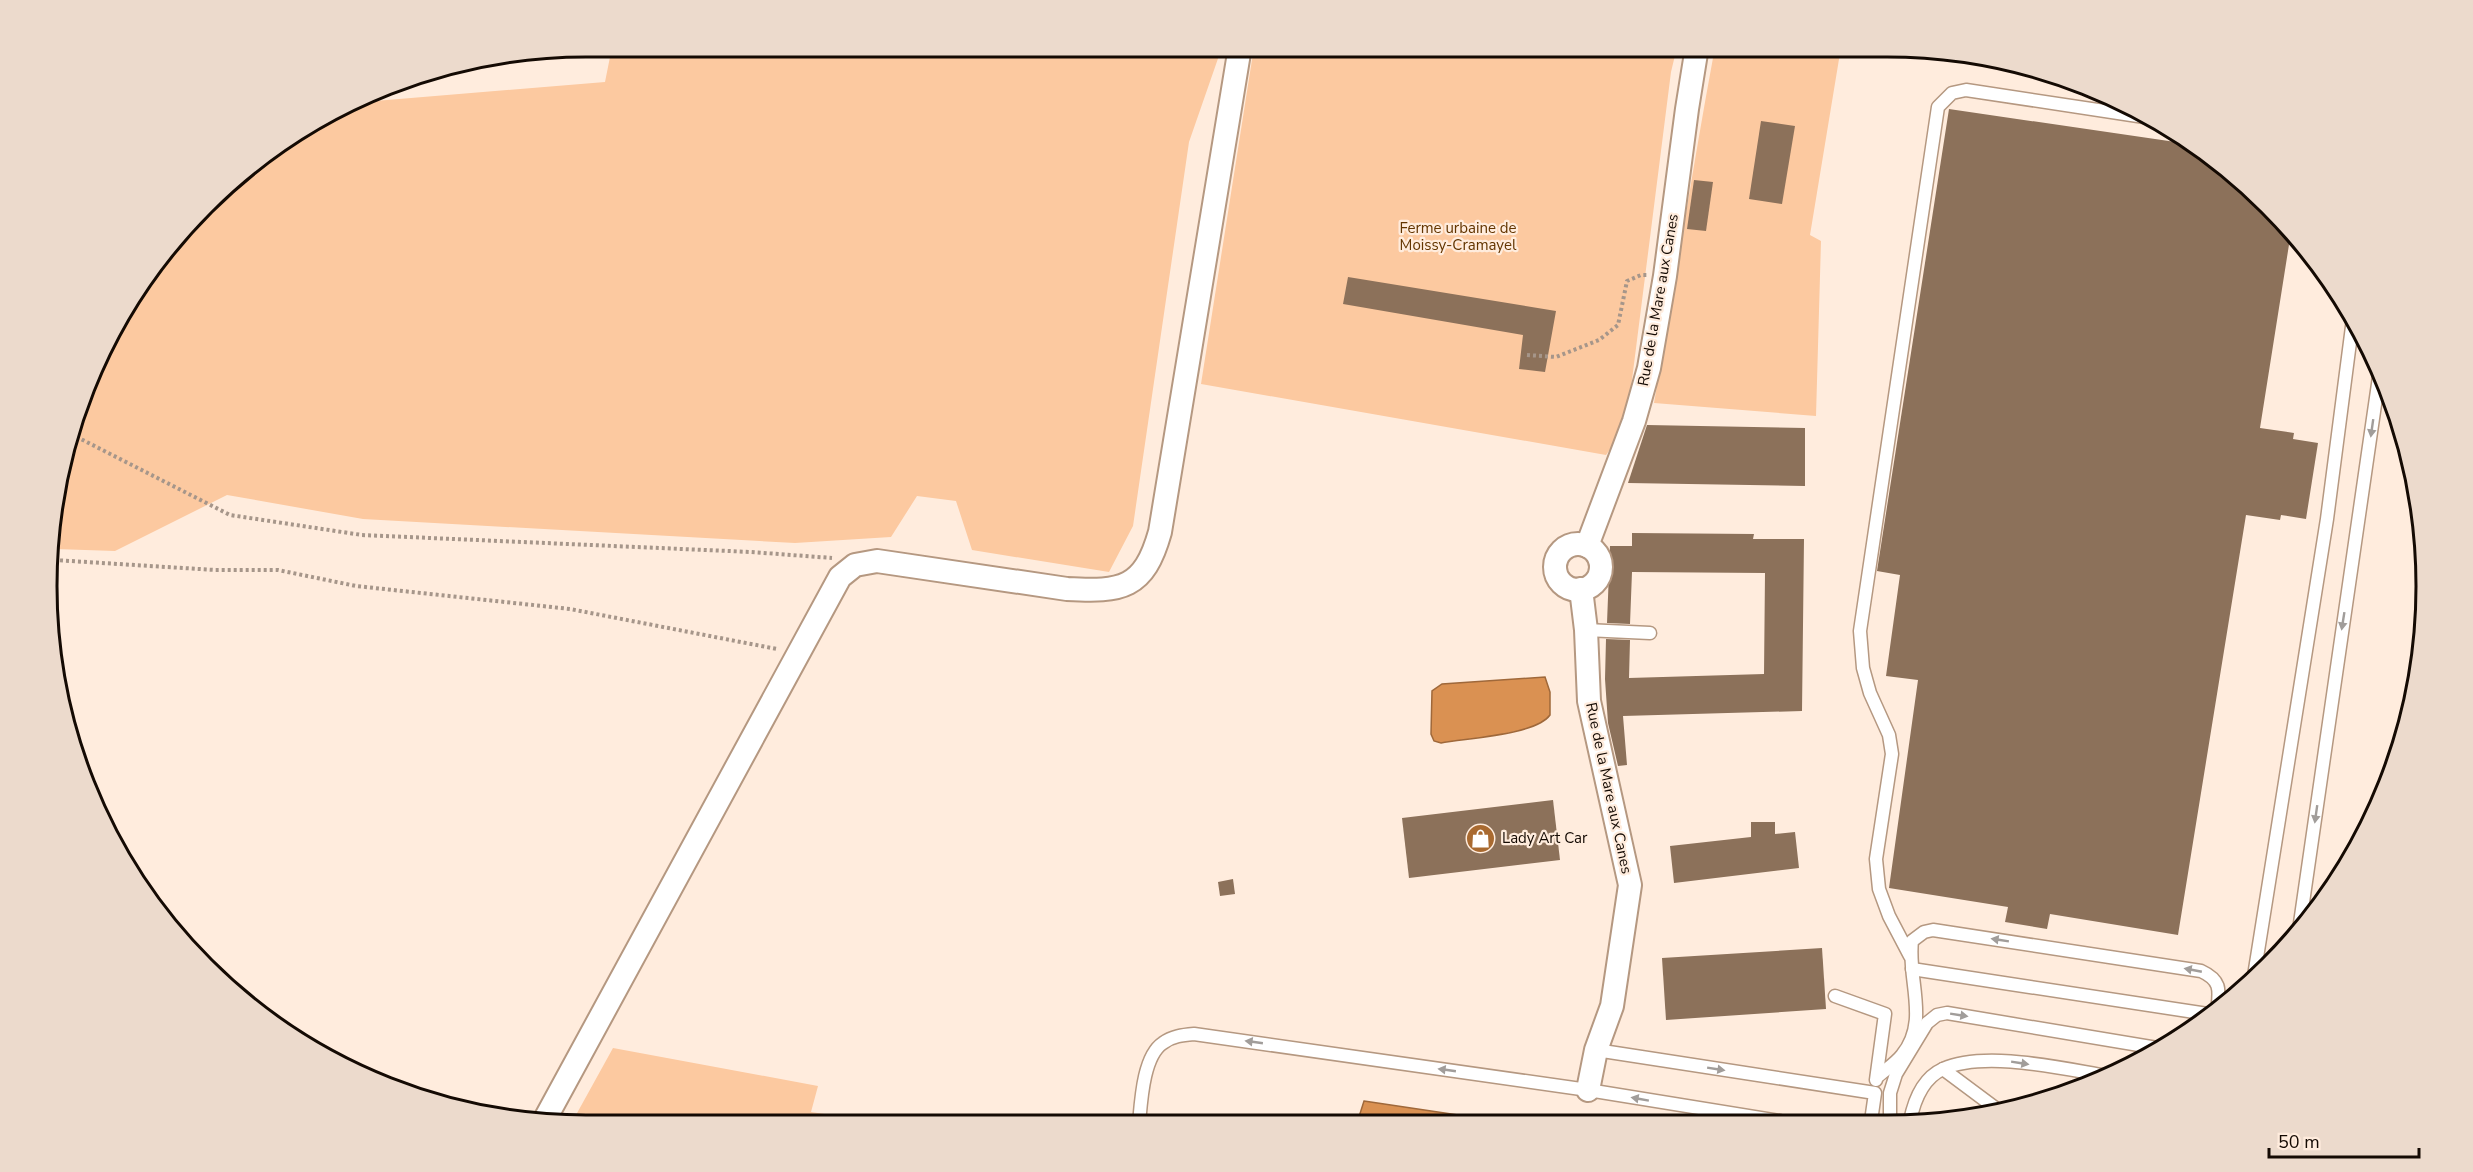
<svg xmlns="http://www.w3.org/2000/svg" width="2473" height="1172" font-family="'Nunito Sans',sans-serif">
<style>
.green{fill:#fcc9a0}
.water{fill:#da9152;stroke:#9f683a;stroke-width:1.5}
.building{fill:#8c715a}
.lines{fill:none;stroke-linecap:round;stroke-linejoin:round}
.service-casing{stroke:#b59881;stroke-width:15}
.minor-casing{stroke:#b59881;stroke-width:26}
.path{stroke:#a6968a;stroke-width:4;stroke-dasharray:3 3;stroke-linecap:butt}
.service{stroke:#fff;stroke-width:12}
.minor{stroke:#fff;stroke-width:22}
.oneway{fill:#a19d9a}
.labels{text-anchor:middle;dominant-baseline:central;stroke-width:4.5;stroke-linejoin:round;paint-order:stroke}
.park-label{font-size:15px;fill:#633500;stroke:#ffecdd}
.street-label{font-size:15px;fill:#140a03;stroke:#ffecdd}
.poi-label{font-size:15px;fill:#140a03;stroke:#ffecdd;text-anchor:start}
.rim{fill:none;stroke:#140a03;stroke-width:3}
</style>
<rect width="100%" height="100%" fill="#ffecdd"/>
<g class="green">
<path d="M612,47H1222L1189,142L1133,526L1109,572L972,550L956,501L917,496L891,537L795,543L363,519L227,495L115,551L55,549L57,480L88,379L137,287L257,158L363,102L605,82Z"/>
<path d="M1254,47H1677L1671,72L1626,427L1606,455L1201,384Z"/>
<path d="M1715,47H1841L1810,235L1821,241L1816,416L1654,403C1675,284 1693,165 1715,47Z"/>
<path d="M613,1048L818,1086L811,1112L892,1124H571Z"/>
</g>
<g class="water">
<path d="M1545,677L1550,692V715C1536,735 1466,738 1441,743L1434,741L1431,734L1432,691L1442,684Z"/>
<path d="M1364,1101L1505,1122L1357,1123Z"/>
</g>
<g class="building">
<path d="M1949,109L2196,145L2269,205L2291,232L2260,428L2294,433L2293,439L2318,443L2306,519L2281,515L2280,520L2246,515L2178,935L2050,914L2047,929L2005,922L2008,907L1889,888L1918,680L1886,676L1900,575L1877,571Z"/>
<path d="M1761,121L1795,126L1782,204L1749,199Z"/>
<path d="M1694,180L1713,182L1706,231L1687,229Z"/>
<path d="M1348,277L1556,311L1545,372L1519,369L1523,335L1343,304Z"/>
<path d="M1647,425L1805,428V486L1628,483Z"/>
<path d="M1632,533L1754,534L1753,539H1804L1802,711L1623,716L1627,765L1618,766L1608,723L1605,679L1606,639L1630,640L1629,678L1764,674L1765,573L1632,572L1630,624L1607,623L1610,546H1632Z"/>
<path d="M1553,800L1560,860L1409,878L1402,818Z"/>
<path d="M1751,822H1775V834L1795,832L1799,868L1674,883L1670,846L1751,837Z"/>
<path d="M1233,879L1235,894L1220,896L1218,882Z"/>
<path d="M1822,948L1826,1009L1666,1020L1662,958Z"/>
</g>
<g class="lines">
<defs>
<g id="service">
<path d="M1586,630L1650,633"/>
<path d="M2299,930L2380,370"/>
<path d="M1910,956L1889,916L1879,889L1876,859L1892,754L1889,735L1870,693L1863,668L1860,631L1938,107L1952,93L1966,90L2151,118"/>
<path d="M1912,969L2214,1015"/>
<path d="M2254,976L2327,519L2353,319"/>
<path d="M1835,996L1885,1014L1876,1080"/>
<path d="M1596,1050L1875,1093L1871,1121"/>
<path d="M1943,1069L1998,1110"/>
<path d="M1877,1077C1885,1070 1896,1063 1902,1055C1930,1021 1907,980 1912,941L1924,932L1933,930L2201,971C2223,981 2219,992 2217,1013"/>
<path d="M1890,1121V1093L1896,1074L1927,1023L1937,1015L1947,1013L2157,1048"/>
<path d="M1910,1121C1914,1101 1923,1078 1943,1069C1985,1050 2064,1069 2108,1076"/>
<path d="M1139,1124C1141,1102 1143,1056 1163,1043C1172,1036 1183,1035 1194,1034L1588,1090L1780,1121"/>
</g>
<g id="minor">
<circle cx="1578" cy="567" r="23"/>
<path d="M1587,546L1634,421L1649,368L1665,276L1687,109L1697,47"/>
<path d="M1581,589L1586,630L1589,701L1630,885L1612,1006L1596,1050L1588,1090"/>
<path d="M544,1121L840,577L855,565L877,561L1067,589C1122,592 1144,589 1160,532L1240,47"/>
</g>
</defs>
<use href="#service" class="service-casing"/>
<use href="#minor" class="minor-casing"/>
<g class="path">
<path d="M1527,355L1556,357L1599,340L1618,325L1627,281L1641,275H1647"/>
<path d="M71,434L230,515L362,535L751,552L832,558"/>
<path d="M54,560L215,570H278L356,586L570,609L777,649"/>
</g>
<use href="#service" class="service"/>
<use href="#minor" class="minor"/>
</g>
<defs><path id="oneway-solid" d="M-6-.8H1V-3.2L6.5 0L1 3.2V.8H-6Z" transform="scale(1.5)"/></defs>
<g class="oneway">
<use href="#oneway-solid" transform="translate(2372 428) rotate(98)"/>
<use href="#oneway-solid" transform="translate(2343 621) rotate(99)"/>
<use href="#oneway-solid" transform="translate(2316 814) rotate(98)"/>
<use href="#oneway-solid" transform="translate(2000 940) rotate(-171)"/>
<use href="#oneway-solid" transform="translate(2193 970) rotate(-169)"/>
<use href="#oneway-solid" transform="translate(1959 1015) rotate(9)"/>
<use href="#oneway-solid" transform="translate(1254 1042) rotate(-172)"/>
<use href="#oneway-solid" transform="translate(2020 1063) rotate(9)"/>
<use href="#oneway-solid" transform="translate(1716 1069) rotate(9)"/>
<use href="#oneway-solid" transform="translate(1447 1070) rotate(-172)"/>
<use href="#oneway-solid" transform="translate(1640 1099) rotate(-170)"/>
</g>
<defs>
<symbol id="shop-disc" viewBox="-11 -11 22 22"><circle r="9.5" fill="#a96a30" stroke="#ffecdd"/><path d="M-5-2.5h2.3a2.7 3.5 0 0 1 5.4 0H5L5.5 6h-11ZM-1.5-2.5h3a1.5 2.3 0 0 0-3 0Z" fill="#fff"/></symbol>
</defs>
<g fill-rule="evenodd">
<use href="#shop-disc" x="1464" y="822" width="33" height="33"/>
</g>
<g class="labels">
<g class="park-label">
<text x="1458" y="228">Ferme urbaine de<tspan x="1458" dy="17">Moissy-Cramayel</tspan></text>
</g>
<g class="street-label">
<text transform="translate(1658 300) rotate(-80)">Rue de la Mare aux Canes</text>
<text transform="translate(1609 788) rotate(78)">Rue de la Mare aux Canes</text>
</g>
<g class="poi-label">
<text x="1502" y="838">Lady Art Car</text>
</g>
</g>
<path d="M0 0H2473V1172H0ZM586 57H1887A529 529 0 0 1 2416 586V586A529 529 0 0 1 1887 1115H586A529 529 0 0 1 57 586V586A529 529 0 0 1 586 57Z" fill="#ecdacc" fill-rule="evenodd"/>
<path class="rim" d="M586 57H1887A529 529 0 0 1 2416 586V586A529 529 0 0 1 1887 1115H586A529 529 0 0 1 57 586V586A529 529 0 0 1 586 57Z"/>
<path d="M2269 1148v9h150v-9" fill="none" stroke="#140a03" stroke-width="3"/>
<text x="2278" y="1148" font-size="18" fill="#140a03" stroke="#ffecdd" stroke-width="4.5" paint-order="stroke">50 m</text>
</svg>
